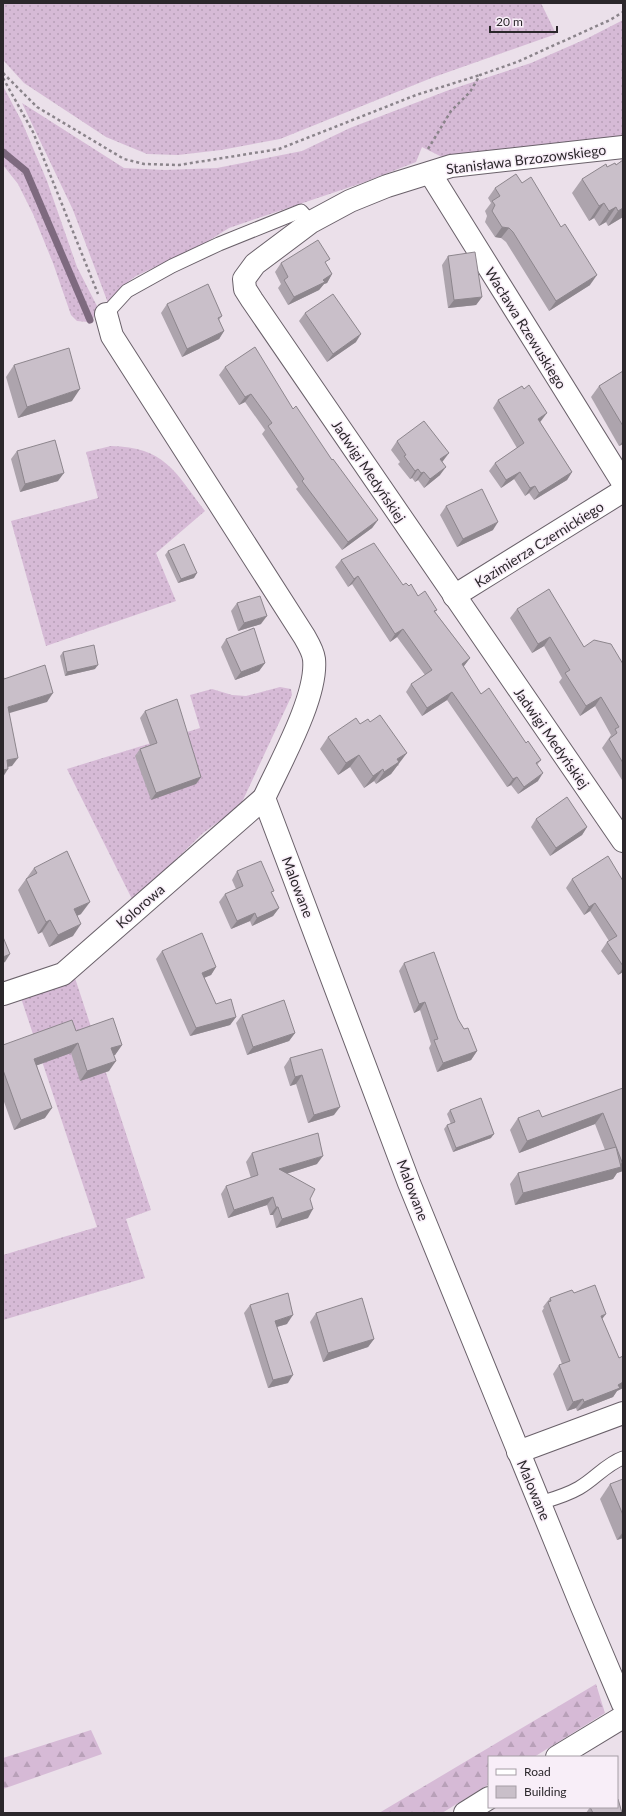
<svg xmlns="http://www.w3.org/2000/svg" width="626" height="1816" font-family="Lato,sans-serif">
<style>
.grass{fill:url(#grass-dots)}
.forest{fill:url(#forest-firs)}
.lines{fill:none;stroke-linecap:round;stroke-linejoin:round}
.stream{stroke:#7e6a7f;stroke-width:7}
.service-casing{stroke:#6a616a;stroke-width:15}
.minor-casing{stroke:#6a616a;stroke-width:24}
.secondary-casing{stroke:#6a616a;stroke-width:24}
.path{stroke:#8b848b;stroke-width:2.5;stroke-dasharray:3 3;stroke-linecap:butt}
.service{stroke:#fff;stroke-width:13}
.minor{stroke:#fff;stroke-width:22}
.secondary{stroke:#fff;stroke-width:22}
.wall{fill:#ada4ad}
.shaded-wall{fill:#8d868d}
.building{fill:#c9bfc9;stroke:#8d868d}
.labels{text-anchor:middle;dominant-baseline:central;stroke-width:3;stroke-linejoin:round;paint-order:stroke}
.street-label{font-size:14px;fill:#2b272b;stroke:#f8eef8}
</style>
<defs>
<pattern id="grass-dots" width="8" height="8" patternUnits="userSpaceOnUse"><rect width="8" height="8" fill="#d6bad6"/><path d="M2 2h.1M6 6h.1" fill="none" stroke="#b8a0b8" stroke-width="1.8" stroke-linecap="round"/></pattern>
<pattern id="forest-firs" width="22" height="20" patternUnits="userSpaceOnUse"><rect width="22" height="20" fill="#d6bad6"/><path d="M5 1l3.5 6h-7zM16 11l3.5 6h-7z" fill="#b8a0b8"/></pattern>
</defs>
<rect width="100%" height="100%" fill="#ebe0ea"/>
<g class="grass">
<path d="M3,3H541L556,34L434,77L280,139L221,150L178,155L147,154L106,137L24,83L3,60Z"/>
<path d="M623,20V137L444,158L422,147L416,162L362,183L229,228L205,243L136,276L122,286L108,303L73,210L22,103L124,168L165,170L217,168L302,151L350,128L449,90L531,63L588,38Z"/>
<path d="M3,86L22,122L47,181L77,267L97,306L94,317L88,322L77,321L71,315L53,263L33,214L18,184L3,165Z"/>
<path d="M111,446C165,447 175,472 205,511L156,553L176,601L46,646L11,521L98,498L86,452Z"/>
<path d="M280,687L291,689L292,695L243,800L236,809L203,833L133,901L67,769L200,728L190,695L212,689L232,695L246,696Z"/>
<path d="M75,978L151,1210L126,1219L145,1278L3,1320V1255L97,1227L20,995Z"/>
</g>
<g class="forest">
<path d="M596,1684L605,1713L534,1757H489V1784L442,1813H379Z"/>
<path d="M91,1730L102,1754L3,1789V1758Z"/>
</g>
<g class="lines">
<path class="stream" d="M3,152L26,171L90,320"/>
<defs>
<g id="service">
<path d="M106,314L127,291L172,266L219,244L301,211L311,222"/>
<path d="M540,1503C553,1499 567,1495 579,1488C595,1479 606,1464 623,1458"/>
</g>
<g id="minor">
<path d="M623,147L451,166L387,186L350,201L311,222L255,264L244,279L245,289L252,300L623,841"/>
<path d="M430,173L623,483"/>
<path d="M106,314L112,336L304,636C308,643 313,651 314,659C318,696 280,763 264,798L409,1183L582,1607L623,1704"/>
<path d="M454,596L623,491"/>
<path d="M3,994L63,974L264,798"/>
<path d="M518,1452L623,1413"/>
</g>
<g id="secondary">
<path d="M557,1757L623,1717"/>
<path d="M465,1813L489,1798"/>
</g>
</defs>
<use href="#service" class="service-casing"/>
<use href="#minor" class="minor-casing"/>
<use href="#secondary" class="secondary-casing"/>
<g class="path">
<path d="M3,73L37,107L124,159L144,164L179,165L279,149L416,95L480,75"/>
<path d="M3,78L33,132L98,294"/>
<path d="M428,149L451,111L470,92L480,75L517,62L610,20L623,12"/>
</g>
<use href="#service" class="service"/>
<use href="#minor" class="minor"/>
<use href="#secondary" class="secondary"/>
</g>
<g class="wall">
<path d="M623,160V217L608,226L606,222L599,226L594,218L589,221L572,193L582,179L607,167L616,165Z"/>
<path d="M522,183L590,285L549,311L506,242L501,238L495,237L485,222L487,216L485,211L491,203L488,198L495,188Z"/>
<path d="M448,256L482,297L476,305L448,308L442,265Z"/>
<path d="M281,263L326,264L332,274L327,283L324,284L319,290L288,305L278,288L281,284L275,272Z"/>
<path d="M167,304L222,316L219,320L224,331L219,339L182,357L161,313Z"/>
<path d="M305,313L356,342L327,362L299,321Z"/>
<path d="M14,365L72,401L18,418L6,377Z"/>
<path d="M225,367L293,409L378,520L372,528L342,550L296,489L298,487L262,434L265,430L245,402L239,405L219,375Z"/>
<path d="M623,371V444L619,446L591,397L599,386Z"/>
<path d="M498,400L541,421L540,422L572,472L567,480L534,500L529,493L525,496L514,479L501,488L489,471L495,463L517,448L493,408Z"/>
<path d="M397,441L443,461L442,462L440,475L424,488L418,480L415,482L412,478L410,479L398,464L400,462L391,450Z"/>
<path d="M17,451L58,481L20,492L11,459Z"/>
<path d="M446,506L493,530L457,547L440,515Z"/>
<path d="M168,551L194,578L178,583L165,555Z"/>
<path d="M341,560L403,585L409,586L418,596L437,610L435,612L470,658L463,667L481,694L541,760L537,765L538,781L518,794L511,785L507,787L447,700L422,716L406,692L411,684L425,675L397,637L390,642L352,584L348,587L335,567Z"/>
<path d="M237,603L261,624L238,631L231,611Z"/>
<path d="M517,609L584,647L623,664V779L622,780L602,748L611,735L595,706L580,716L559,682L562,678L544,646L532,653L510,618Z"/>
<path d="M226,639L265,663L259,671L235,680L221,647Z"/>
<path d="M63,652L95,669L65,676L60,656Z"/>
<path d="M145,711L201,777L196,784L151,800L135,756L140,749L150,745L140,718Z"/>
<path d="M360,724L399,765L397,766L391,774L376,784L374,781L364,788L350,767L338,775L320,749L328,737Z"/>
<path d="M536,819L587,827L582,835L550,856L531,827Z"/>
<path d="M34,868L81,914L77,916L73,936L49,947L42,932L38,934L18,890Z"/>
<path d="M237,871L272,893L279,908L273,916L252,926L250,921L231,929L219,902L225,894L236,889L232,880Z"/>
<path d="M572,879L623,881V972L618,975L601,951L607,942L609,941L590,911L584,915L566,888Z"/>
<path d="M162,951L216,967L211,975L204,977L216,1004L236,1017L230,1025L190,1036L156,959Z"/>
<path d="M404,963L458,1019L464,1029L477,1051L471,1060L437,1072L429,1048L431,1044L420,1010L414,1013L399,971Z"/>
<path d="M242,1015L295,1033L289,1041L247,1055L236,1023Z"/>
<path d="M76,1031L122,1045L115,1055H114L109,1071L80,1081L71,1053L37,1065L45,1118L14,1130L3,1099V1045Z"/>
<path d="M290,1058L334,1115L308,1123L296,1084L290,1086L284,1067Z"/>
<path d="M623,1088V1171L617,1173L613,1179L515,1205L510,1184L518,1173L605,1150L595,1124L519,1153L510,1130L518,1118L542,1117Z"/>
<path d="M450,1110L491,1138L453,1152L444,1129L447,1125L451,1124L447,1114Z"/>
<path d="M252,1153L317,1164L286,1174L310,1199L308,1218L276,1228L273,1215H270L267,1205L228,1218L221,1194L226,1186L251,1178L246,1162Z"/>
<path d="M574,1293L602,1319L619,1358L623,1356V1388L617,1391L613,1397L577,1411L576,1408L567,1411L553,1374L559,1365L562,1364L542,1311L544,1308L543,1307L550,1298Z"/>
<path d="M250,1305L287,1324L277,1327L288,1383L268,1388L244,1313Z"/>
<path d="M316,1313L374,1339L368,1347L323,1362L310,1322Z"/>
<path d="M623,1479V1538L617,1540L600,1499L610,1484Z"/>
<path d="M590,1807H617L622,1813H586Z"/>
</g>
<g class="shaded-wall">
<path d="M604,203L594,218L589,221L599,206Z"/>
<path d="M616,207L606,222L599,226L609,211Z"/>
<path d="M623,208V217L608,226L618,211Z"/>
<path d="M502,227L509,228L501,238L495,237Z"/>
<path d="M332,274L327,283L324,284L319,290L288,305L294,297Z"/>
<path d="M597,275L590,285L549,311L556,301Z"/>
<path d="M482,297L476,305L448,308L454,300Z"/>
<path d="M224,331L219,339L182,357L187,349Z"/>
<path d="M361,334L356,342L327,362L333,354Z"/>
<path d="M80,389L72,401L18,418L27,407Z"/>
<path d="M251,394L245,402L239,405L245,397Z"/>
<path d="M547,413L541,421L533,426L538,419Z"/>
<path d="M623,441V444L619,446Z"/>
<path d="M449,453L443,461L434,467L440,459Z"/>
<path d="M446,467L440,475L424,488L430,479Z"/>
<path d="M418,469L412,478L410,479L415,471Z"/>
<path d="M424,472L418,480L415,482L421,473Z"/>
<path d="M520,472L514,479L501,488L506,480Z"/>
<path d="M572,472L567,480L534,500L539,493Z"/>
<path d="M64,473L58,481L20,492L25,484Z"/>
<path d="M535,486L529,493L525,496L530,488Z"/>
<path d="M378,520L372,528L342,550L348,542Z"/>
<path d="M498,522L493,530L457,547L463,539Z"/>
<path d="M197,573L194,578L178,583L181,579Z"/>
<path d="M358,576L352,584L348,587L354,579Z"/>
<path d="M267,616L261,624L238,631L244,623Z"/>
<path d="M403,629L397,637L390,642L395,634Z"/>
<path d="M550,637L544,646L532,653L538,644Z"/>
<path d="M470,658L464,666L456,672L462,664Z"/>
<path d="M265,663L259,671L235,680L241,672Z"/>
<path d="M98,665L95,669L65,676L67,672Z"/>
<path d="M452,692L447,700L422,716L427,708Z"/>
<path d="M53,693L47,702L3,715L8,707Z"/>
<path d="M601,697L595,706L580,716L586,706Z"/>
<path d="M407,753L391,774L376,784L384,772L397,759Z"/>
<path d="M359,755L350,767L338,775L346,763Z"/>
<path d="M18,758L12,766L3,768L7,760Z"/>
<path d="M8,769L3,777V770Z"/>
<path d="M383,769L374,781L364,788L373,776Z"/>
<path d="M543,773L538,781L518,794L524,787Z"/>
<path d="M201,777L196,784L151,800L156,793Z"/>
<path d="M517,777L511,785L507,787L513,779Z"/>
<path d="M587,827L582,835L550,856L556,848Z"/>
<path d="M90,902L81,914L65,921L74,909Z"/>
<path d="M595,903L590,911L584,915L589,907Z"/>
<path d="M279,908L273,916L252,926L257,918Z"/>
<path d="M255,913L250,921L231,929L237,921Z"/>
<path d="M50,920L42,932L38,934L46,922Z"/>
<path d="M81,924L73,936L49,947L58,935Z"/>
<path d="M10,954L5,962L3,963V957Z"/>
<path d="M216,967L211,975L197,981L202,973Z"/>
<path d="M623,968V972L618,975Z"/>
<path d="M425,1002L420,1010L414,1013L419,1004Z"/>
<path d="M236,1017L230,1025L190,1036L196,1028Z"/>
<path d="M295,1033L289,1041L247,1055L253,1047Z"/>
<path d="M78,1043L71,1053L27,1069L34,1059Z"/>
<path d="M122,1045L115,1055L104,1059L111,1048Z"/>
<path d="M477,1051L471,1060L437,1072L443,1063Z"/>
<path d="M116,1061L109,1071L80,1081L87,1071Z"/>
<path d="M302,1075L296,1084L290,1086L295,1077Z"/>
<path d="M340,1107L334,1115L308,1123L314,1115Z"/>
<path d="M52,1108L45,1118L14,1130L21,1120Z"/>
<path d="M603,1113L595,1124L519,1153L527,1141Z"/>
<path d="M494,1134L491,1138L453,1152L456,1148Z"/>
<path d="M323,1156L317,1164L273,1178L279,1169Z"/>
<path d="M622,1162H623V1171L617,1173L613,1179L515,1205L523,1193L618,1168Z"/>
<path d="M273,1197L267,1205L228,1218L234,1210Z"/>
<path d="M276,1207H278L273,1215H270Z"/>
<path d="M313,1209L308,1218L276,1228L282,1219Z"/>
<path d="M606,1314L599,1323L601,1316Z"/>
<path d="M293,1315L287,1324L269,1329L275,1321Z"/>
<path d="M374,1339L368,1347L323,1362L328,1353Z"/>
<path d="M293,1375L288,1383L268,1388L273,1380Z"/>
<path d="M623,1382V1388L617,1391L613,1397L577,1411L584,1402Z"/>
<path d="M583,1399L576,1408L567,1411L573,1402Z"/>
<path d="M623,1532V1538L617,1540Z"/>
</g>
<g class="building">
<path d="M623,160V208L618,211L616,207L609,211L604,203L599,206L582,179L606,164L607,167L615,163L616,165Z"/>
<path d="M516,174L522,183L531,177L561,227L565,224L597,275L556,301L513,232L509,228L502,227L492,211L495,205L492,201L500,196L495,188Z"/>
<path d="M318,240L330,259L325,262L332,274L323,280L325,282L294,297L284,280L288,277L281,263Z"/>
<path d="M475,252L482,297L454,300L448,256Z"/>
<path d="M208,284L222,316L218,318L224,331L187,349L167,304Z"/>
<path d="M333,294L361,334L333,354L305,313Z"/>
<path d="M255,347L293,409L296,406L332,460L333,459L378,520L348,542L302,481L304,479L268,426L272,423L251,394L245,397L225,367Z"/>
<path d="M69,348L80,389L27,407L14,365Z"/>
<path d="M623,371V426L599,386Z"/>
<path d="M529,385L547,413L538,419L572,472L539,493L535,486L530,488L520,472L506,480L495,463L524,443L498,400L522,386L524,389Z"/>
<path d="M424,421L449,453L440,459L446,467L430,479L424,472L421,473L418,469L415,471L404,456L406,455L397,441Z"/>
<path d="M55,440L64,473L25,484L17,451Z"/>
<path d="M482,489L498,522L463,539L446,506Z"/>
<path d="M374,543L403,585L406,583L409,586L411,584L418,596L425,591L437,610L434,611L470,658L462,664L481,694L489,688L526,743L528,741L541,760L536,763L543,773L524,787L517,777L513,779L452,692L427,708L411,684L432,670L403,629L395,634L358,576L354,579L341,560Z"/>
<path d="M184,544L197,573L181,579L168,551Z"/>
<path d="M549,589L584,647L594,640L611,644L623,664V763L609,739L617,733L615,729L619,727L601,697L586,706L565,673L570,670L550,637L538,644L517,609Z"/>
<path d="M260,596L267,616L244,623L237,603Z"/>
<path d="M254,628L265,663L241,672L226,639Z"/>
<path d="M94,645L98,665L67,672L63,652Z"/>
<path d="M45,665L53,693L8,707L18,758L7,760L8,769L3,770V675L4,679Z"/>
<path d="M177,699L201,777L156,793L140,749L157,743L145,711Z"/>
<path d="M380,715L407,753L397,759L399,762L384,772L383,769L373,776L359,755L346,763L328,737L356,718L360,724L368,719L370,722Z"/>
<path d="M567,797L587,827L556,848L536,819Z"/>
<path d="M67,851L90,902L74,909L81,924L58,935L50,920L46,922L26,879L37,873L34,868Z"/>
<path d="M608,856L623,881V966L607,942L617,936L595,903L589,907L572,879Z"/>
<path d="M261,861L274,891L271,892L279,908L257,918L255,913L237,921L225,894L243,886L237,871Z"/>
<path d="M202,933L216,967L202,973L216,1004L231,999L236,1017L196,1028L162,951Z"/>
<path d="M3,937L10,954L3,957Z"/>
<path d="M434,952L458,1019L464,1029L468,1028L477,1051L443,1063L434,1040L438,1039L425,1002L419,1004L404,963Z"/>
<path d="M284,1000L295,1033L253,1047L242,1015Z"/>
<path d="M113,1018L122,1045L111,1048L116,1061L87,1071L78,1043L34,1059L52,1108L21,1120L3,1070V1045L72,1020L76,1031Z"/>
<path d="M322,1049L340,1107L314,1115L302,1075L295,1077L290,1058Z"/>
<path d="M623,1088V1162H622L603,1113L527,1141L518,1118L539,1110L542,1117Z"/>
<path d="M481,1098L494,1134L456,1148L447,1125L455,1122L450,1110Z"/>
<path d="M318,1133L323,1156L279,1169L315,1189L310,1199L313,1209L282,1219L278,1207H276L273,1197L234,1210L226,1186L258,1175L252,1153Z"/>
<path d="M616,1147L621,1167L523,1193L518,1173Z"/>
<path d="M595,1285L606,1314L601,1316L619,1358L623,1356V1382L618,1385L620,1388L584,1402L583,1399L573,1402L559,1365L570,1361L548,1302L551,1301L550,1298L572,1290L574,1293Z"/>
<path d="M288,1293L293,1315L275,1321L293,1375L273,1380L250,1305Z"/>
<path d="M362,1298L374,1339L328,1353L316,1313Z"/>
<path d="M623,1479V1515L610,1484Z"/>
<path d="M617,1799H618L622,1813H593L590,1807H617Z"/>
</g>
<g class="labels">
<g class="street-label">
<text transform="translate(526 159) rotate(-7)">Stanisława Brzozowskiego</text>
<text transform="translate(526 328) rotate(58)">Wacława Rzewuskiego</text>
<text transform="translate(369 471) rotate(56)">Jadwigi Medyńskiej</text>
<text transform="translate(539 544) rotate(-32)">Kazimierza Czernickiego</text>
<text transform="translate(552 738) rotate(55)">Jadwigi Medyńskiej</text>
<text transform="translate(298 887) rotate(69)">Malowane</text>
<text transform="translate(140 906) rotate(-41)">Kolorowa</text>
<text transform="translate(413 1190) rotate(69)">Malowane</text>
<text transform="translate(534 1490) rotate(67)">Malowane</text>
</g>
</g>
<rect width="626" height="1816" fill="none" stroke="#2b272b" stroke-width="8"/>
<rect x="488" y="1756" width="130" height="52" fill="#f8eef8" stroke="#a69ea6"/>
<rect x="496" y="1769" width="20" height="6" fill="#ffffff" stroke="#a69ea6"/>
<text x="524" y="1776" font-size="12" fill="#2b272b">Road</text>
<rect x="496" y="1786" width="20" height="12" fill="#c9bfc9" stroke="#a69ea6"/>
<text x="524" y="1796" font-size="12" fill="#2b272b">Building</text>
<path d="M490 26v6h67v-6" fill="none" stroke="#2b272b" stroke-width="2"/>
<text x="496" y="26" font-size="12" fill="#2b272b" stroke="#f8eef8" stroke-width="3" paint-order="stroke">20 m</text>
</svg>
